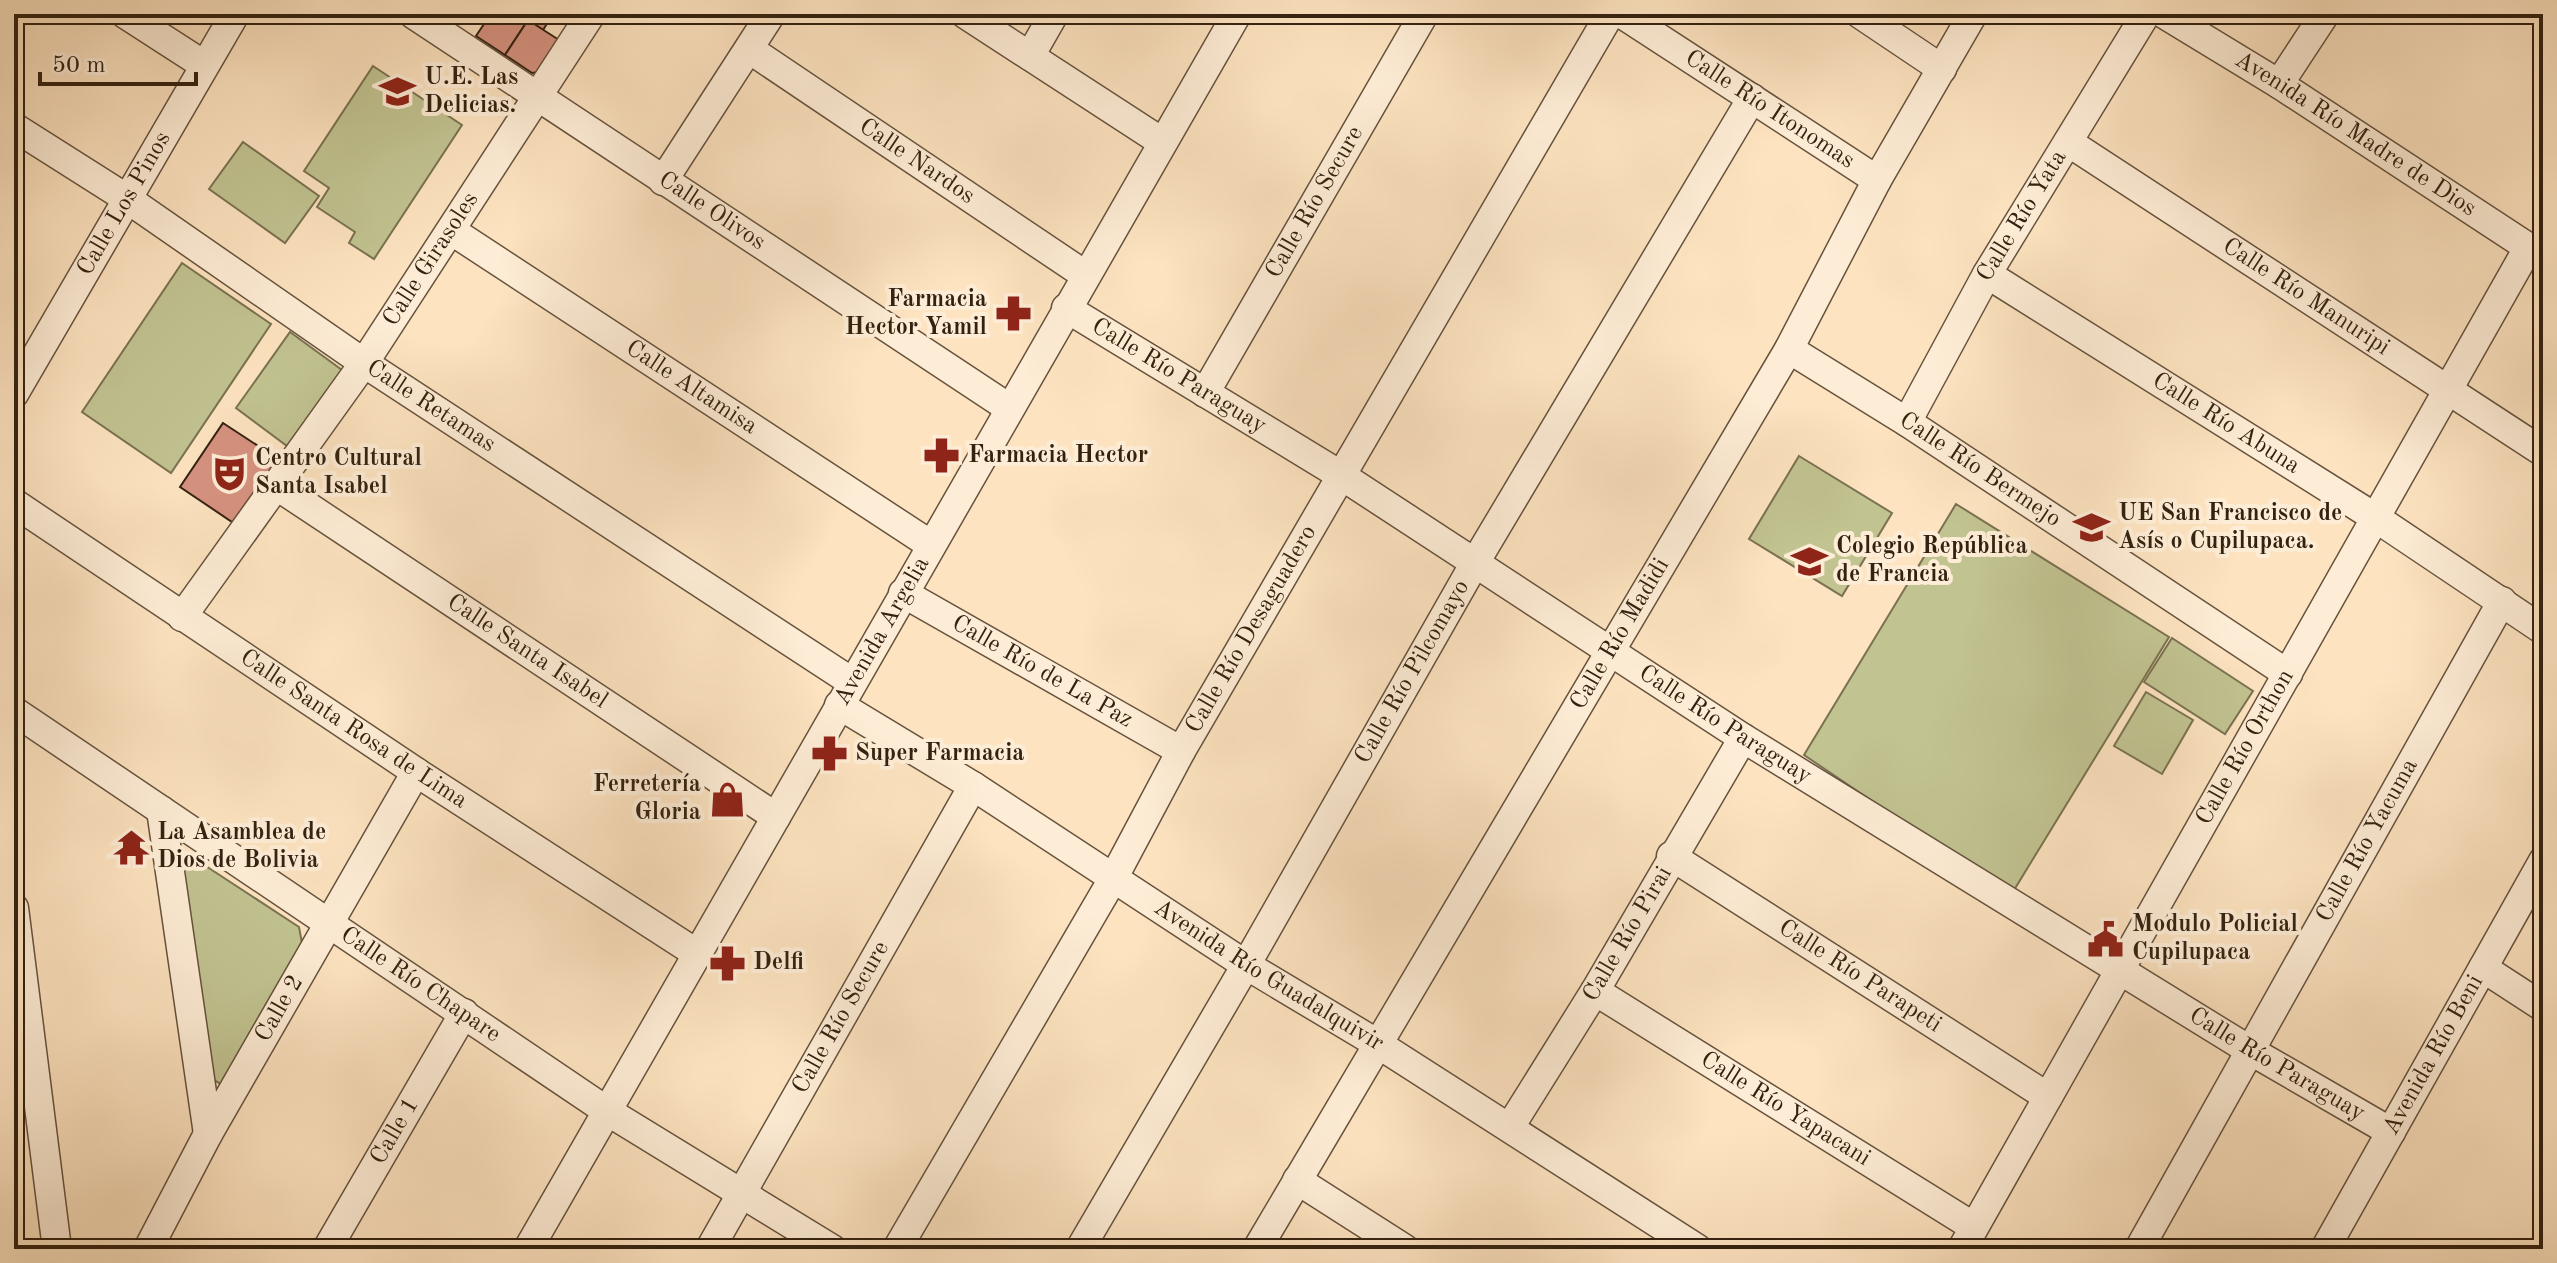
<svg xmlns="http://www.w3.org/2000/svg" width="2557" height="1263" font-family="'Old Standard TT',serif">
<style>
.green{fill:#c1c391;stroke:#7a7251;stroke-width:2}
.building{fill:#d69280;stroke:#342211;stroke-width:2}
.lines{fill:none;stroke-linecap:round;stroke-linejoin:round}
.minor-casing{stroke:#66523d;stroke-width:31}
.minor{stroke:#feedd6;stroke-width:28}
.labels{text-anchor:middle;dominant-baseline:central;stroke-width:8;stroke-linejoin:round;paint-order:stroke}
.poi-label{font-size:24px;font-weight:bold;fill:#342211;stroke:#feedd6;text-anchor:start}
.street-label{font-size:24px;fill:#342211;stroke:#feedd6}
</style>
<rect width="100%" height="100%" fill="#fde3c0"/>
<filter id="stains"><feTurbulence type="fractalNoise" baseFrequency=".0025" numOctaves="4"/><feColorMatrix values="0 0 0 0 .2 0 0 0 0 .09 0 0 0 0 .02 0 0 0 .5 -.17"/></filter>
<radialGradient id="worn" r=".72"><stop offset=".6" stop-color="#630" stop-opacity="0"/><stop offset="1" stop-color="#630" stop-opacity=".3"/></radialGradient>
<g class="green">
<path d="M373,66L462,125L374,259L349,243L355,232L317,207L329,188L304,171Z"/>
<path d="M243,142L319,196L285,243L209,189Z"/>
<path d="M182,263L271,324L171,473L82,412Z"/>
<path d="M290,332L342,370L287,446L236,408Z"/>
<path d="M1799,456L1892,513L1842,596L1749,539Z"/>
<path d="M1956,504L2169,637L2011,895L1804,755Z"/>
<path d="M2172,638L2253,691L2225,734L2144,682Z"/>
<path d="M2146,692L2193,720L2162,774L2114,746Z"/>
<path d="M189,855L299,927L302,943L221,1084L206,1076L181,857Z"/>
</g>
<g class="building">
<path d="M504,14H518L528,20L505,55L476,36L488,18L498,24Z"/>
<path d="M525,14H539L548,22L543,30L523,17Z"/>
<path d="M528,20L559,40L539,72L532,73L505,55Z"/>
<path d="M223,423L278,459L235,524L180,487Z"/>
</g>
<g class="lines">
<defs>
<g id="minor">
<path d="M125,14L204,65"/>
<path id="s1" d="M413,14L1009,408"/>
<path d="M965,14L1162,142"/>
<path id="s2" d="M1622,14L1877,180"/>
<path d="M1860,14L1942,69"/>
<path id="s3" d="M2164,14L2279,84L2543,257"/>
<path id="s4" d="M749,49L1085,275"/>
<path d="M1030,56L1054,14"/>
<path d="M2279,84L2325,14"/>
<path id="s5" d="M14,127L126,198L364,363L852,682"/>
<path id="s6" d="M2068,142L2543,452"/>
<path d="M663,181L771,14"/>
<path id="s7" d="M452,231L931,545"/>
<path id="s8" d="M1987,274L2376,518L2543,630"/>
<path id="s9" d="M1066,308L1342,476L1743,738L2251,1051L2391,1132"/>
<path id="s10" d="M1789,349L1907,422L2288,674"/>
<path id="s11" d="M1205,393L1424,14"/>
<path id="s12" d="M14,394L235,14"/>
<path id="s13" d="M1907,422L1987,274L2146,14"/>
<path id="s14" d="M277,486L776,817"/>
<path id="s15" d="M14,503L416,772L696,953"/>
<path id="s16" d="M903,593L1181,751"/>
<path id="s17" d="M182,617L364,363L591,14"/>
<path id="s18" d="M839,705L973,786L1246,965L1378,1044L1698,1249"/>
<path id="s19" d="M14,711L607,1111L832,1249"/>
<path d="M161,810L208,1134"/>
<path id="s20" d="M1671,856L2048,1097"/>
<path d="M14,908L57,1249"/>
<path d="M2483,968L2543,1007"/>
<path id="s21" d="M1595,991L1974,1227"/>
<path id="s22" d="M1510,1127L1595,991L1743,738"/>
<path d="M1297,1180L1405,1249"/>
<path id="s23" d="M148,1249L208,1134L416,772"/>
<path id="s24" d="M327,1249L464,1013"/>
<path id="s25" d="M528,1249L1237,14"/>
<path id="s26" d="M710,1249L973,786"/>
<path id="s27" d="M897,1249L1114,877L1181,751L1610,14"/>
<path id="s28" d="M1080,1249L1246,965L1476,561L1752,98"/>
<path id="s29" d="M1257,1249L1789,349L1877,180L1973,14"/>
<path id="s30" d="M1962,1249L2528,248"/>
<path id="s31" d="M2139,1249L2502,601"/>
<path id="s32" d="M2325,1249L2543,861"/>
</g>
</defs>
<use href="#minor" class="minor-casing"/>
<use href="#minor" class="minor"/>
</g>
<defs>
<symbol id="school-bare" viewBox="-9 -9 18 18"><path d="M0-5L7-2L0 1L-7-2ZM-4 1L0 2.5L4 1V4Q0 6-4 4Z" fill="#8f2418" stroke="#feedd6" stroke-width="2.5" paint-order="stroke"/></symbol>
<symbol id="pharmacy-bare" viewBox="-9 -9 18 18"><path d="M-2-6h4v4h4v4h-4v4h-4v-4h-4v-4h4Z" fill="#8f2418" stroke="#feedd6" stroke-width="2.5" paint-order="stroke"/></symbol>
<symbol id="theatre-bare" viewBox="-9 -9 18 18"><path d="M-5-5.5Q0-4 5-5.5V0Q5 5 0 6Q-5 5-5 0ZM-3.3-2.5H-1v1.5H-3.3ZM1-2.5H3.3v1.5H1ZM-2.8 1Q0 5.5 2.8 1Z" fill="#8f2418" stroke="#feedd6" stroke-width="2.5" paint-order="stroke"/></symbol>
<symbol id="shop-bare" viewBox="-9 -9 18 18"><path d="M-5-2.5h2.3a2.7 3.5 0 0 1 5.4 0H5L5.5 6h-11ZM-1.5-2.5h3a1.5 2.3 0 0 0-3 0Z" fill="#8f2418" stroke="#feedd6" stroke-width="2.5" paint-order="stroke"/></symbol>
<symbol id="temple-bare" viewBox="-9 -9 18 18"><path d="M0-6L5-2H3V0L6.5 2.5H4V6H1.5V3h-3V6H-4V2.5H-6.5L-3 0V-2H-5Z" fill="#8f2418" stroke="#feedd6" stroke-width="2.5" paint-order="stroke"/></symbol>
<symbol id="civic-bare" viewBox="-9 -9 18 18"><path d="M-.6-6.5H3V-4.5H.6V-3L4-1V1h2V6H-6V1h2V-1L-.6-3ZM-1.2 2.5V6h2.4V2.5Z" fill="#8f2418" stroke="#feedd6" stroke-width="2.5" paint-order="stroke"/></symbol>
</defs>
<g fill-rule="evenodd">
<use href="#school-bare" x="372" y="66" width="51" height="51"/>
<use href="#pharmacy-bare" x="988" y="288" width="51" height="51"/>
<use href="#pharmacy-bare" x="916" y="430" width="51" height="51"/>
<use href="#theatre-bare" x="204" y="448" width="51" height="51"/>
<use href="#school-bare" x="2066" y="502" width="51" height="51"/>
<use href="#school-bare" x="1784" y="536" width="51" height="51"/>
<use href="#pharmacy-bare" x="804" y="728" width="51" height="51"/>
<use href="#shop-bare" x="702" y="774" width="51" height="51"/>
<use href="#temple-bare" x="106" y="822" width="51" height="51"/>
<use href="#civic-bare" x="2080" y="914" width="51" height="51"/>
<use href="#pharmacy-bare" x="702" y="938" width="51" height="51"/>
</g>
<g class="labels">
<g class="poi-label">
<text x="424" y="78">U.E. Las<tspan x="424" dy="28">Delicias.</tspan></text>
<text x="987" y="300" text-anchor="end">Farmacia<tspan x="987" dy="28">Hector Yamil</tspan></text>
<text x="968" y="456">Farmacia Hector</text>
<text x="255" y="459">Centro Cultural<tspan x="255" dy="28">Santa Isabel</tspan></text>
<text x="2118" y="514">UE San Francisco de<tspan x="2118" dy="28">Asís o Cupilupaca.</tspan></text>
<text x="1836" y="547">Colegio República<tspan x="1836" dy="28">de Francia</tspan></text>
<text x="855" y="754">Super Farmacia</text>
<text x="701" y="785" text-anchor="end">Ferretería<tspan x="701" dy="28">Gloria</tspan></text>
<text x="157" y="833">La Asamblea de<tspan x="157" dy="28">Dios de Bolivia</tspan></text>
<text x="2132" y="925">Modulo Policial<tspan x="2132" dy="28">Cupilupaca</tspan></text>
<text x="753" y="963">Delfi</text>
</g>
<g class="street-label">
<text stroke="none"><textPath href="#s2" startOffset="176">Calle Río Itonomas</textPath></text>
<text stroke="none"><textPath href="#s3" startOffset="226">Avenida Río Madre de Dios</textPath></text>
<text stroke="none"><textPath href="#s4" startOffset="202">Calle Nardos</textPath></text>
<text stroke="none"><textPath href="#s12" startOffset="220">Calle Los Pinos</textPath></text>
<text stroke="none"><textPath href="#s11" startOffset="220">Calle Río Secure</textPath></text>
<text stroke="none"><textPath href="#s1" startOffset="358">Calle Olivos</textPath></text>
<text stroke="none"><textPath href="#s13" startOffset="236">Calle Río Yata</textPath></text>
<text stroke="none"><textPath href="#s17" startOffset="436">Calle Girasoles</textPath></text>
<text stroke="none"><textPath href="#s6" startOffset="284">Calle Río Manuripi</textPath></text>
<text stroke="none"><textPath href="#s9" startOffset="132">Calle Río Paraguay</textPath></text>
<text stroke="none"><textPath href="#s7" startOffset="286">Calle Altamisa</textPath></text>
<text stroke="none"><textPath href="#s5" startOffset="502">Calle Retamas</textPath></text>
<text stroke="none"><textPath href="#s8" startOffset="282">Calle Río Abuna</textPath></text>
<text stroke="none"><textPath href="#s10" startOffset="226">Calle Río Bermejo</textPath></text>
<text stroke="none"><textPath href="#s25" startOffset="712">Avenida Argelia</textPath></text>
<text stroke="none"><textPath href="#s27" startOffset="714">Calle Río Desaguadero</textPath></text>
<text stroke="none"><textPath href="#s29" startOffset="714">Calle Río Madidi</textPath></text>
<text stroke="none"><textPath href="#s14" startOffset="300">Calle Santa Isabel</textPath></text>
<text stroke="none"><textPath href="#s16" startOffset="160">Calle Río de La Paz</textPath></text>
<text stroke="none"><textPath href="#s28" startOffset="666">Calle Río Pilcomayo</textPath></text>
<text stroke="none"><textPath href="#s9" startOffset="780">Calle Río Paraguay</textPath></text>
<text stroke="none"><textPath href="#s15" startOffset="408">Calle Santa Rosa de Lima</textPath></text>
<text stroke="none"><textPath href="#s30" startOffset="576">Calle Río Orthon</textPath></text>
<text stroke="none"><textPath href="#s31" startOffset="468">Calle Río Yacuma</textPath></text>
<text stroke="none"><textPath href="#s22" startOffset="226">Calle Río Pirai</textPath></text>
<text stroke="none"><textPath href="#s18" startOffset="508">Avenida Río Guadalquivir</textPath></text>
<text stroke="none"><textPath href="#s20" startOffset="224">Calle Río Parapeti</textPath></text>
<text stroke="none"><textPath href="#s19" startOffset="490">Calle Río Chapare</textPath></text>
<text stroke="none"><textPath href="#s23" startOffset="274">Calle 2</textPath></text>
<text stroke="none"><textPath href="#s26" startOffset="266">Calle Río Secure</textPath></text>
<text stroke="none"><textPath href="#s32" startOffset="222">Avenida Río Beni</textPath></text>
<text stroke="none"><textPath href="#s9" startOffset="1428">Calle Río Paraguay</textPath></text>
<text stroke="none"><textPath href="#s21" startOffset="224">Calle Río Yapacani</textPath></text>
<text stroke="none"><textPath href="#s24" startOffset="136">Calle 1</textPath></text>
</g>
</g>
<rect width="2557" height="1263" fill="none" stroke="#fde3c0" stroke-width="48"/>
<rect x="16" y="16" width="2525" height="1231" fill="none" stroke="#342211" stroke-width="4"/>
<rect x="24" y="24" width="2509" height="1215" fill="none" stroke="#342211" stroke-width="2"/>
<path d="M40 72v12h156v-12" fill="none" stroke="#342211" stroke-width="4"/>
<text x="52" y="72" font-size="24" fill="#342211" stroke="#feedd6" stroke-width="6" paint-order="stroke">50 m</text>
<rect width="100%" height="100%" filter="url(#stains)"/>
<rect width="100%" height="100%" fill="url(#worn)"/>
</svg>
